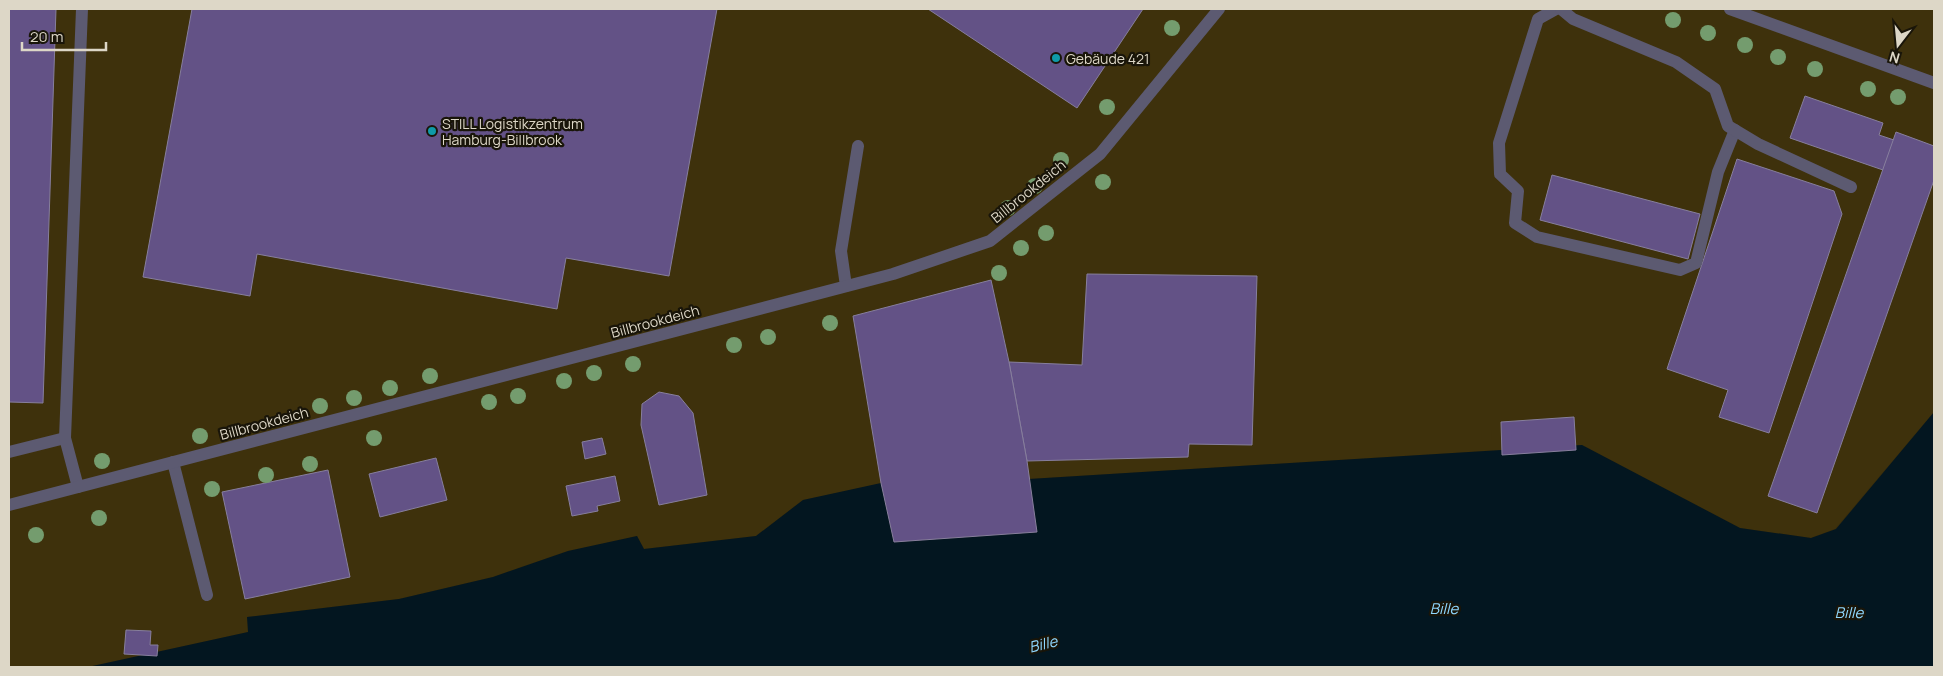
<svg xmlns="http://www.w3.org/2000/svg" width="1943" height="676" font-family="Manrope,sans-serif">
<style>
.built{fill:#3e310c}
.water{fill:#031620}
.building{fill:#635286;stroke:#877f9d}
.lines{fill:none;stroke-linecap:round;stroke-linejoin:round}
.minor{stroke:#5c5a71;stroke-width:12}
.tree{fill:#749c6e}
.culture-dot{fill:#0f9aa8;stroke:#191509;stroke-width:2}
.labels{text-anchor:middle;dominant-baseline:central;stroke-width:4.5;stroke-linejoin:round;paint-order:stroke}
.poi-label{font-size:14px;fill:#ddd7c7;stroke:#191509;text-anchor:start}
.street-label{font-size:14px;fill:#ddd7c7;stroke:#191509}
.water-label{font-size:15px;font-style:italic;fill:#8fd7fe;stroke:#191509}
</style>
<rect width="100%" height="100%" fill="#362c0f"/>
<path class="built" d="M9,9H1934V412L1835,529L1811,538L1740,528L1582,445L1029,479L1037,532L894,542L881,484L803,500L756,536L644,549L637,536L568,551L493,577L399,599L248,617L249,632L88,667H9Z"/>
<path class="water" d="M1934,412V667H88L248,632L247,617L399,599L493,577L568,551L637,536L644,549L756,536L803,500L881,483L894,542L1037,532L1029,479L1582,445L1740,528L1811,538L1836,529Z"/>
<g class="building">
<path d="M9,9H56L43,403L9,402Z"/>
<path d="M192,9H717L669,276L566,258L557,309L257,254L250,296L143,277Z"/>
<path d="M928,9H1143L1077,108Z"/>
<path d="M1805,96L1883,123L1879,135L1894,140L1883,170L1790,138Z"/>
<path d="M1896,132L1934,146V180L1817,513L1768,496Z"/>
<path d="M1737,159L1834,191L1842,214L1769,433L1719,417L1728,390L1667,369Z"/>
<path d="M1552,175L1700,214L1688,259L1540,220Z"/>
<path d="M1087,274L1257,276L1252,445L1189,444L1188,457L1027,461L1009,362L1082,365Z"/>
<path d="M991,280L1009,362L1027,461L1037,532L894,542L881,483L853,316Z"/>
<path d="M659,392L679,396L693,413L707,495L659,505L641,425L642,404Z"/>
<path d="M1574,417L1576,450L1502,455L1501,422Z"/>
<path d="M602,438L606,454L585,459L582,442Z"/>
<path d="M436,458L447,500L380,517L369,474Z"/>
<path d="M328,470L350,577L245,599L222,492Z"/>
<path d="M615,476L620,501L597,506L598,511L572,516L566,486Z"/>
<path d="M126,630L151,631L150,645H158L157,656L124,654Z"/>
</g>
<g class="lines">
<g class="minor">
<path d="M1556,9L1538,19L1499,143L1500,174L1518,191L1515,223L1537,237L1680,270L1696,263L1718,172L1735,130"/>
<path d="M1561,9L1573,19L1676,62L1715,89L1728,126L1758,144L1851,187"/>
<path d="M1730,9L1934,83"/>
<path d="M846,286L841,251L858,146"/>
<path d="M9,452L65,438"/>
<path d="M173,462L207,595"/>
<path d="M78,487L65,438L82,9"/>
<path d="M9,505L893,274L990,241L1100,154L1219,9"/>
</g>
</g>
<g class="tree">
<circle cx="1673" cy="20" r="8"/>
<circle cx="1172" cy="28" r="8"/>
<circle cx="1708" cy="33" r="8"/>
<circle cx="1745" cy="45" r="8"/>
<circle cx="1778" cy="57" r="8"/>
<circle cx="1815" cy="69" r="8"/>
<circle cx="1868" cy="89" r="8"/>
<circle cx="1898" cy="97" r="8"/>
<circle cx="1107" cy="107" r="8"/>
<circle cx="1061" cy="160" r="8"/>
<circle cx="1103" cy="182" r="8"/>
<circle cx="1035" cy="186" r="8"/>
<circle cx="1008" cy="208" r="8"/>
<circle cx="1046" cy="233" r="8"/>
<circle cx="1021" cy="248" r="8"/>
<circle cx="999" cy="273" r="8"/>
<circle cx="830" cy="323" r="8"/>
<circle cx="768" cy="337" r="8"/>
<circle cx="734" cy="345" r="8"/>
<circle cx="633" cy="364" r="8"/>
<circle cx="594" cy="373" r="8"/>
<circle cx="430" cy="376" r="8"/>
<circle cx="564" cy="381" r="8"/>
<circle cx="390" cy="388" r="8"/>
<circle cx="518" cy="396" r="8"/>
<circle cx="354" cy="398" r="8"/>
<circle cx="489" cy="402" r="8"/>
<circle cx="320" cy="406" r="8"/>
<circle cx="200" cy="436" r="8"/>
<circle cx="374" cy="438" r="8"/>
<circle cx="102" cy="461" r="8"/>
<circle cx="310" cy="464" r="8"/>
<circle cx="266" cy="475" r="8"/>
<circle cx="212" cy="489" r="8"/>
<circle cx="99" cy="518" r="8"/>
<circle cx="36" cy="535" r="8"/>
</g>
<g class="culture-dot">
<circle cx="1056" cy="58" r="5"/>
<circle cx="432" cy="131" r="5"/>
</g>
<g class="labels">
<g class="poi-label">
<text x="1066" y="58">Gebäude 421</text>
<text x="442" y="123">STILL Logistikzentrum<tspan x="442" dy="16">Hamburg-Billbrook</tspan></text>
</g>
<g class="street-label">
<text transform="translate(1028 191) rotate(-39)">Billbrookdeich</text>
<text transform="translate(655 321) rotate(-15)">Billbrookdeich</text>
<text transform="translate(264 423) rotate(-15)">Billbrookdeich</text>
</g>
<g class="water-label">
<text x="1444" y="608">Bille</text>
<text x="1849" y="612">Bille</text>
<text transform="translate(1043 644) rotate(-14)">Bille</text>
</g>
</g>
<rect width="1943" height="676" fill="none" stroke="#ddd7c7" stroke-width="20"/>
<g transform="translate(1898 45) rotate(196)" stroke="#191509" stroke-width="4" paint-order="stroke">
<path d="M0-4L9 19L0 12L-9 19Z" fill="#ddd7c7"/>
<text y="-8" font-size="14" font-weight="bold" text-anchor="middle" fill="#ddd7c7">N</text>
</g>
<path d="M22 42v8h84v-8" fill="none" stroke="#ddd7c7" stroke-width="2.5"/>
<text x="30" y="42" font-size="15" fill="#ddd7c7" stroke="#191509" stroke-width="4" paint-order="stroke">20 m</text>
</svg>
